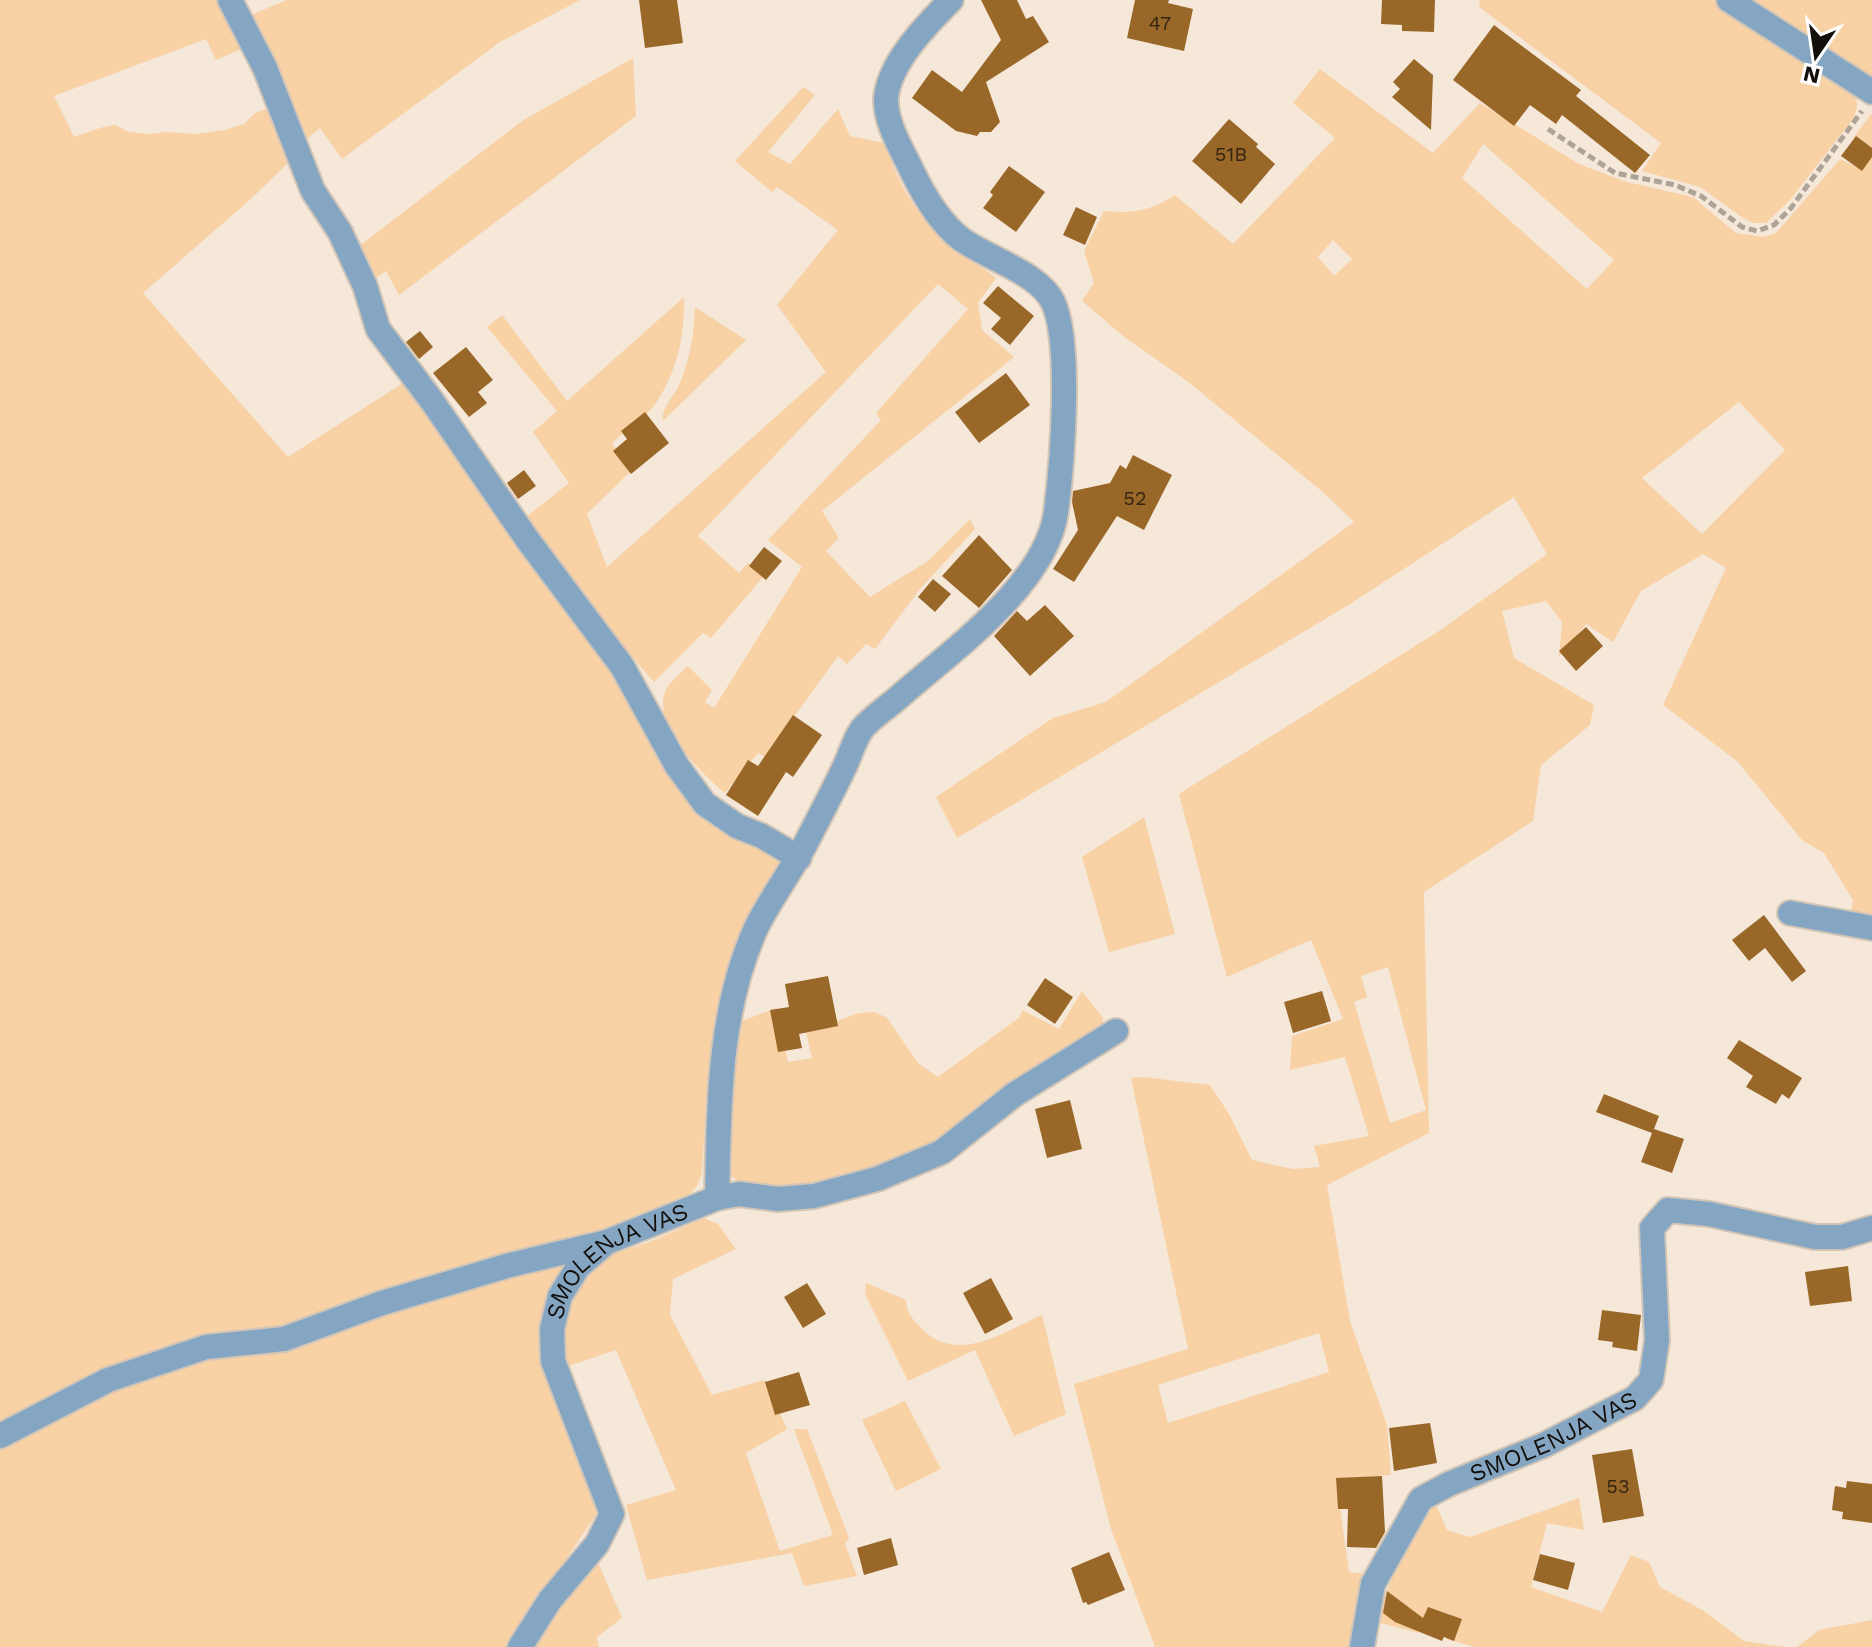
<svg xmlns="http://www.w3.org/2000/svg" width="1872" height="1647" font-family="'Work Sans',sans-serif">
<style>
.green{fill:#f8d1a5;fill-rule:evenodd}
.building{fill:#996829}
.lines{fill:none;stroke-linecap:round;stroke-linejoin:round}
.minor-casing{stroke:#d1c5b8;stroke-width:28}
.path{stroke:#ada397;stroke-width:5;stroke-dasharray:8 4;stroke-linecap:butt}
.minor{stroke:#85a6c3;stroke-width:24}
.labels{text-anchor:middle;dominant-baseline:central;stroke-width:6;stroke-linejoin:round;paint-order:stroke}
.number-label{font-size:20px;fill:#342512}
.street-label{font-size:24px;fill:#130f0a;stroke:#fff}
</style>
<rect width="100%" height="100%" fill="#f5e8d9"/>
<g class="green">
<path d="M0,0H226L248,46L216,60L206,39L54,96L74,137L103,127L115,125L129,132L149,134L165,132L196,134L225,130L244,124L254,114L272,106L293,158L252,198L143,293L288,457L406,381L643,699L680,782L779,855L782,872L722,1019L706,1099L702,1173L697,1186L684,1201L592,1242L543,1335L595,1496L596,1515L529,1613L509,1647H0Z"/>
<path d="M287,0H580L500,42L342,159L320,128L299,145L251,15Z"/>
<path d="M1480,0H1717L1846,85C1858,98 1860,103 1853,119L1790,200L1766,223H1753L1743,218L1700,187L1642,171L1661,143L1479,7Z"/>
<path d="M1742,0H1872V83Z"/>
<path d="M633,58L636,116L399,295L386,271L371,281L354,250L522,121Z"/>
<path d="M1320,69L1433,153L1480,103L1579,164L1627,182L1693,197L1736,233L1763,237L1776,233L1840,159L1859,168L1871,148L1853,138L1872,113V921L1850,918L1853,900L1824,853L1802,840L1737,761L1663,705L1726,568L1703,554L1641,591L1613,642L1586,624L1559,657L1562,622L1546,601L1502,611L1514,658L1594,705L1590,725L1541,765L1533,821L1424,892L1429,1133L1327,1185L1350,1321L1387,1425L1391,1475L1336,1479L1349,1572L1366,1574L1355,1647H1155L1111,1529L1074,1384L1188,1349L1131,1078L1143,1077L1210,1085L1229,1114L1252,1160L1293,1169L1320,1167L1314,1146L1369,1136L1345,1057L1290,1070L1292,1036L1343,1019L1311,940L1227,977L1179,794L1439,631L1547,554L1514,497L1347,606L957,838L936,797L1053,718L1106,702L1354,522L1324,493L1187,381L1123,336L1082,301L1094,283L1084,251L1104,211C1131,214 1151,211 1175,195L1233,244L1335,138L1293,103ZM1483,144L1614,260L1587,289L1462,178ZM1333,240L1352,259L1334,276L1318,257ZM1739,402L1785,450L1702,534L1642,478ZM1388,967L1426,1110L1390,1123L1354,1002L1367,997L1361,976ZM1319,1333L1329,1372L1168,1423L1158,1385Z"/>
<path d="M803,87L815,95L768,152L790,164L838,109L850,136L885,143C909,218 937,232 996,278L978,303L982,330L1014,357L822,511L839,538L826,551L870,597L928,561L970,519L975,529L920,589L875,649L866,644L847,664L838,656L765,757L758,753L725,793C702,775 655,727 664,695C666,684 680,674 688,666L712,690L705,702L714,708L802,567L768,540L881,420L876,413L968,309L938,284L698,536L739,573L748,563L764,576L711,638L703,633L654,682L576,592L521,521L569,483L533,432L557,411L487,327L502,315L567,401L684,297C685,333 678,369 658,400C648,416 626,430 612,443L631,471L587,514L607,567L826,372L777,305L838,230L777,187L772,192L735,161Z"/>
<path d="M695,307L746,340L663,421C661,409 672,398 678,387C690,362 694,334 695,307Z"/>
<path d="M1144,817L1175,934L1109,952L1082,857Z"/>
<path d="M1082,991L1103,1018V1029L927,1145L846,1181L776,1188L741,1183L722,1169L737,1023L776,1008L788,1062L812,1058L806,1032L859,1013L875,1012L887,1018L918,1063L938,1077L1020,1017L1022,1010L1059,1029Z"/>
<path d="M704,1218L718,1224L736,1249L673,1279L670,1315L712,1395L765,1380L787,1429L746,1453L780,1551L833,1535L794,1429H807L849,1538L845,1544L857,1576L804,1586L792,1553L647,1580L626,1505L676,1490L616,1350L563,1368L560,1316L591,1260L647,1243Z"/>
<path d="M866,1283L906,1300C906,1312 912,1318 920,1327C956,1366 1003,1332 1042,1315L1066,1414L1014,1436L975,1350L908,1381L865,1294Z"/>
<path d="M905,1401L941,1469L896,1491L862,1420Z"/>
<path d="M1579,1498L1584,1530L1547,1523L1531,1587L1602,1612L1631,1555L1649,1562L1660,1587L1704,1611L1744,1641L1786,1647H1475L1446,1639L1450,1614L1429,1608L1419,1633L1377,1622C1389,1577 1410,1540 1434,1500L1447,1530L1470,1537Z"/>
<path d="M596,1558L622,1618L597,1637L599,1647H526Z"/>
<path d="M1872,1620V1647H1797L1819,1630Z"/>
</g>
<g class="building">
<path d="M639,0H677L683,43L645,48Z"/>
<path d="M981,0H1017L1026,19L1033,16L1049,42L986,82L1000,122L991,132H980L977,136L956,131L912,98L932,70L962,92L1001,40Z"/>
<path d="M1135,0H1169L1168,3L1193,9L1184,51L1127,38Z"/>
<path d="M1382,0H1435L1434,32L1402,31V25L1381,24Z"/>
<path d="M1494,25L1581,90L1576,96L1650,155L1635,173L1562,115L1556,124L1530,105L1514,126L1453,80Z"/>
<path d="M1414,59L1433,75L1431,130L1392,97L1400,89L1393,82Z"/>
<path d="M1229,119L1258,144L1256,147L1275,164L1241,204L1192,161Z"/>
<path d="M1856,136L1872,148V157L1862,171L1841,156Z"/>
<path d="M1009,166L1045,192L1016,232L983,208L993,195L990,192Z"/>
<path d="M1076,207L1097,217L1085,245L1063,235Z"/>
<path d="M998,286L1034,316L1010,345L991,329L1001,318L983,303Z"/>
<path d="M420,331L433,347L419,359L406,342Z"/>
<path d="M466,347L493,380L478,392L487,403L469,417L433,373Z"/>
<path d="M1006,373L1030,405L979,443L955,412Z"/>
<path d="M645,412L669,443L631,474L613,451L627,439L621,431Z"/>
<path d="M1133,455L1172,475L1144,530L1117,516L1074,582L1053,569L1078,530L1072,502L1073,491L1110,483L1120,465L1126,469Z"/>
<path d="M524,470L536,486L518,499L507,483Z"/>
<path d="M979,535L1012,570L979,608L942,576Z"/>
<path d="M764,547L782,561L766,580L749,566Z"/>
<path d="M933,579L951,594L935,612L918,597Z"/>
<path d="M1045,605L1074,636L1030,676L994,636L1017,611L1027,621Z"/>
<path d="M1586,627L1603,646L1576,671L1559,651Z"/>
<path d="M793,715L822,735L793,777L786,772L758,816L726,795L748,760L758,766Z"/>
<path d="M1764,915L1806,971L1792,982L1765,948L1749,961L1732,940Z"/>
<path d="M828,976L838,1026L799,1034L802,1048L778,1052L770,1010L789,1007L785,984Z"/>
<path d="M1045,978L1073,997L1055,1024L1027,1005Z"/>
<path d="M1322,991L1331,1021L1293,1033L1284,1002Z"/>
<path d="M1739,1040L1802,1078L1789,1099L1782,1094L1776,1104L1746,1087L1753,1076L1727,1058Z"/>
<path d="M1604,1094L1659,1116L1654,1129L1684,1139L1672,1173L1641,1162L1652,1133L1596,1112Z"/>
<path d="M1070,1100L1082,1149L1047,1158L1035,1109Z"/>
<path d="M1848,1266L1852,1301L1810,1306L1805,1272Z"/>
<path d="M991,1278L1013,1319L985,1334L963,1293Z"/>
<path d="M807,1283L826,1314L803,1328L784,1297Z"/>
<path d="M1602,1310L1641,1315L1637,1351L1612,1347L1613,1342L1598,1340Z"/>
<path d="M799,1372L810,1405L775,1415L765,1382Z"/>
<path d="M1430,1423L1437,1463L1394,1471L1389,1428Z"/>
<path d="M1632,1449L1644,1516L1603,1523L1592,1455Z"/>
<path d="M1382,1476L1385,1532L1376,1548L1347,1547L1348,1509H1338L1336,1478Z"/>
<path d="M1847,1481L1872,1484V1523L1842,1519L1843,1512L1832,1510L1835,1486L1846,1488Z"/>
<path d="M891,1538L898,1565L864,1575L857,1548Z"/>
<path d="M1109,1552L1125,1590L1088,1605L1086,1602L1083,1603L1071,1568Z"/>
<path d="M1540,1554L1575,1563L1568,1590L1533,1580Z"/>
<path d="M1387,1591L1423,1618L1428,1607L1462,1619L1454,1641L1444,1637L1442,1641L1395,1622L1383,1613Z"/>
</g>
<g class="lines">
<defs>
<g id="minor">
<path d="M230,0L265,68L313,191L340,232L365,286L378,329L432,401L527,539L622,666L677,766L705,804L737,826L762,836L799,858"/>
<path d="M951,0C927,24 889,63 886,98C885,123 902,150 912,171C924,196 939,222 961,239C987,258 1039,273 1053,302C1072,343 1062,466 1056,512C1046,585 951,651 899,697C888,707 872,717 862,729C854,740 850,756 844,768C833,791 821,814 809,837C794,868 771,897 756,928C718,1012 719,1108 717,1198L739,1194L778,1199L814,1196L877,1179L942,1152L1015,1094L1116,1031"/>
<path d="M1729,0L1872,92"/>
<path d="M1790,913L1872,928"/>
<path d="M0,1436L108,1380L206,1347L284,1339L382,1303L510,1265L607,1242"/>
<path id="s1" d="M520,1647L550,1600L597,1544L612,1514L553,1361L552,1329L560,1296L578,1267L607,1242L717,1198"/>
<path id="s2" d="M1362,1647L1373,1584L1421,1499L1449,1484L1544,1445L1635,1398L1651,1380L1657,1340L1652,1228L1668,1210L1709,1214L1815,1237H1842L1872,1228"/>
</g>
</defs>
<use href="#minor" class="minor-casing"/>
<path class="path" d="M1548,129L1615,173L1675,185L1701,196L1742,227L1757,231L1774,225L1791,208L1862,111"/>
<use href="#minor" class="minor"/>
</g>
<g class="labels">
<g class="number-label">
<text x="1160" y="23">47</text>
<text x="1231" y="154">51B</text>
<text x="1135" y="498">52</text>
<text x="1618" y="1486">53</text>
</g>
<g class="street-label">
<text stroke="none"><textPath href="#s1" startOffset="460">SMOLENJA VAS</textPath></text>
<text stroke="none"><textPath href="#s2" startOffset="308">SMOLENJA VAS</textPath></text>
</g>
</g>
<g transform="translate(1816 56) rotate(193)" stroke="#ffffff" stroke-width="6" paint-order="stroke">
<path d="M0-6L14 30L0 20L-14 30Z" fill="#130f0a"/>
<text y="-12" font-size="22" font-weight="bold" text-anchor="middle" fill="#130f0a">N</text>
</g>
</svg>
